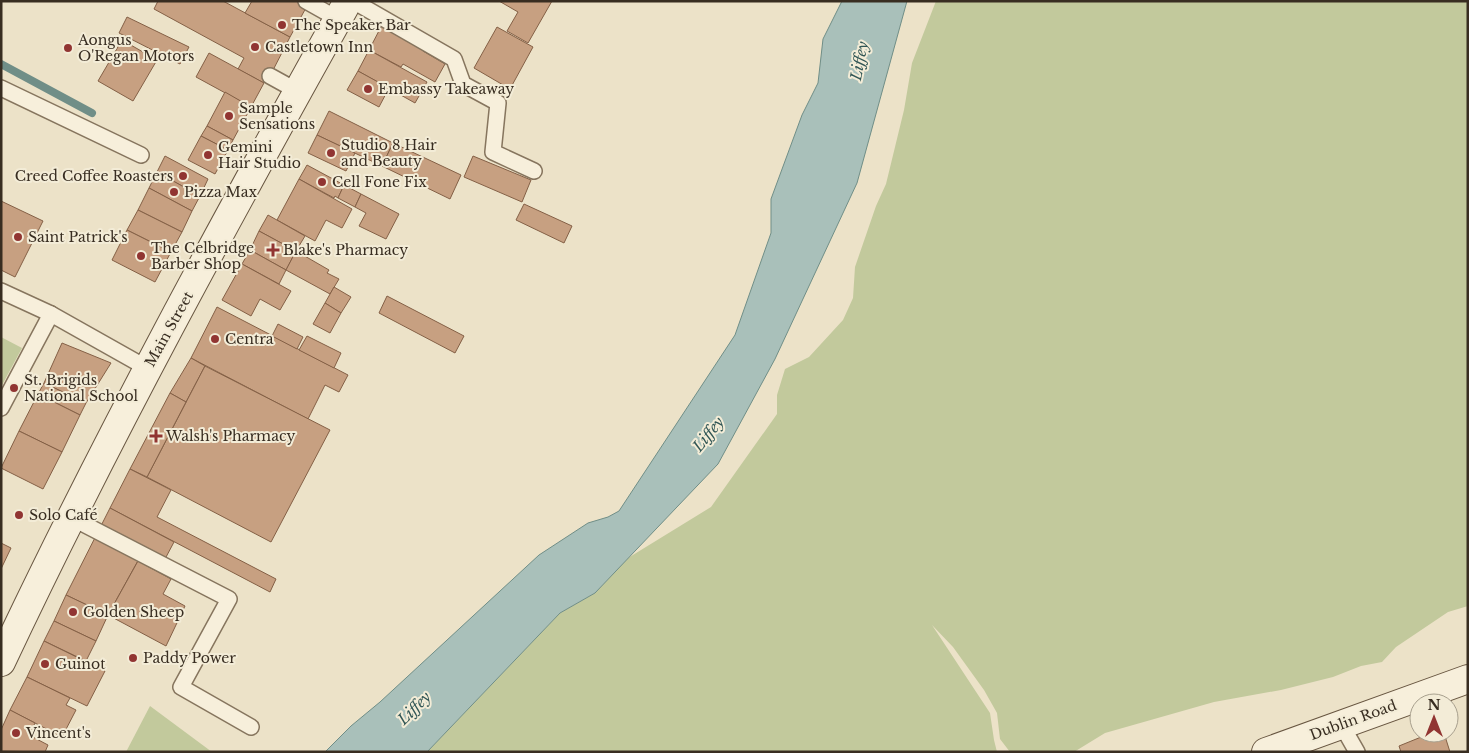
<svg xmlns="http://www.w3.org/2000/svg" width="1469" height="753" font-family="'Libre Baskerville',serif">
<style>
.green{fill:#c2c99c}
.water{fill:#a9c0ba;stroke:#708e87}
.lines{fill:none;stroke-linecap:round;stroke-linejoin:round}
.stream{stroke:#708e87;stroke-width:8}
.building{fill:#c7a081;stroke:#846046}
.lane-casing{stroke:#86755e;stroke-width:18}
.secondary-casing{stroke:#685641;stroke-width:30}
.lane{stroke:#f7efdb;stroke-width:15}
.secondary{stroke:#f7efdb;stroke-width:28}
.poi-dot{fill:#913532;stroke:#f3ecd7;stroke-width:2}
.labels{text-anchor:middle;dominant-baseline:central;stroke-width:4;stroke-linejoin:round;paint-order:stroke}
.poi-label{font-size:14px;fill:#382d21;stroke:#f3ecd7;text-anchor:start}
.street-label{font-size:14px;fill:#382d21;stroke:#f3ecd7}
.water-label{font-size:15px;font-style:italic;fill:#315655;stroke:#f3ecd7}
</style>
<rect width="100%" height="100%" fill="#ece2c8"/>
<g class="green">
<path d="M936,1H1468V606L1448,612L1396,647L1382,662L1361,666L1333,677L1281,690L1214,702L1105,733L1074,752H1010L1000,739L997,713L984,690L953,647L932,625L990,713L994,740L997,752H427L560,613L595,593L628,558L711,507L777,414V395L785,369L809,357L843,320L853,298L855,267L876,206L886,184L904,110L912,63Z"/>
<path d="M1,337L22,348L1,387Z"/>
<path d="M150,706L212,752H126Z"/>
</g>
<path class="water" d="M842,1H907L857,183L775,359L718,464L595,593L560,613L427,752H325L351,726L380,702L539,555L588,523L608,517L619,511L735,335L771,233V199L802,115L818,83L823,39Z"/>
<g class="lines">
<path class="stream" d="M1,64L92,113"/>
</g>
<g class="building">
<path d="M158,1H223L290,37L270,76L264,83L238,69L244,58L154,9Z"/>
<path d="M252,1H299L307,6L290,37L245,13Z"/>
<path d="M499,1H552L528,43L507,31L518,12Z"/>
<path d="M127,17L189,47L180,64L119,33Z"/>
<path d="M382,25L425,48L423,51L445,64L435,82L403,64L401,67L369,50Z"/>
<path d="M497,27L533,47L510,89L474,68Z"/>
<path d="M122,40L157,60L133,101L98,81Z"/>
<path d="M369,50L427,82L415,103L358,71Z"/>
<path d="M209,53L264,83L251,107L196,77Z"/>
<path d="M358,71L389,88L379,107L347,90Z"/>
<path d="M225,92L251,107L233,140L207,126Z"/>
<path d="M329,111L393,143L382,166L317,135Z"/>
<path d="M207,126L233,140L228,150L201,136Z"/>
<path d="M317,135L355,153L346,171L308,153Z"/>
<path d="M201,136L228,150L215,174L188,160Z"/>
<path d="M393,143L461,175L450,199L382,166Z"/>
<path d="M165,156L208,179L200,196L157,172Z"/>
<path d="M473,156L531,180L522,202L464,177Z"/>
<path d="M307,165L344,185L338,198L335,196L334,198L299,179Z"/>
<path d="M157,172L200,196L192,211L149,188Z"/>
<path d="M299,179L352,209L342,228L326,220L315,241L277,220Z"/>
<path d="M344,185L361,194L355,207L338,198Z"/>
<path d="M149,188L192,211L182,232L138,210Z"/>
<path d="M361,194L399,214L386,239L359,226L366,213L355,207Z"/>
<path d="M1,201L43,221L15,277L1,270Z"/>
<path d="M524,204L572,226L564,243L516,220Z"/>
<path d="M138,210L182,232L171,252L127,230Z"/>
<path d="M268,215L305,236L296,251L259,231Z"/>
<path d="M127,230L171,252L155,282L112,260Z"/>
<path d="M259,231L296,251L286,270L250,250Z"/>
<path d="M250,250L286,270L279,284L242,264Z"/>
<path d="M296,251L329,270L327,273L339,279L330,294L286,270Z"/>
<path d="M242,264L291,291L280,310L260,299L251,316L222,300Z"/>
<path d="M334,287L351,297L341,313L325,303Z"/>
<path d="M387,296L464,336L455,353L379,313Z"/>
<path d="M325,303L341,313L330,333L313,324Z"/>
<path d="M217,307L348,375L339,392L325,385L308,419L191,358Z"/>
<path d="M278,324L303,337L297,349L272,336Z"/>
<path d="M307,336L341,353L334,368L299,350Z"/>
<path d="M62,343L111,363L86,403L44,383Z"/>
<path d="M191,358L205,366L186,402L170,393Z"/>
<path d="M205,366L330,430L271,542L147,477Z"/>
<path d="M44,383L86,403L80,415L38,394Z"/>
<path d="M170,393L186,402L147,477L130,469Z"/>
<path d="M38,394L80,415L62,452L19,431Z"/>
<path d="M19,431L62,452L43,489L1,468Z"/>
<path d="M130,469L171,490L157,517L276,579L270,592L110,508Z"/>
<path d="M110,508L174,542L165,559L145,548L108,615L66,595Z"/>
<path d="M1,543L11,548L1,569Z"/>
<path d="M138,561L171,579L163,594L185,606L166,646L108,615Z"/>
<path d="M66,595L108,615L96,641L54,621Z"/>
<path d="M54,621L96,641L86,661L44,641Z"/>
<path d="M44,641L105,671L87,706L27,677Z"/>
<path d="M27,677L70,698L66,705L76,710L62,737L10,710Z"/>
<path d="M10,710L35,723L29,735L48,745L45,752L1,751V730Z"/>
<path d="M1431,733H1444L1450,752H1401L1399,746Z"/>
</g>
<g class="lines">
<defs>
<g id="lane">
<path d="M306,1L338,19"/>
<path d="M353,1L454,59L463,84L498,103L493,152L534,171"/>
<path d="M270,76L299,92"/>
<path d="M1,88L141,155"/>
<path d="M1,291L51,314L147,368"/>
<path d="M1,408L51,314"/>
<path d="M70,517L229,599L181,687L251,727"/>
<path d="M1341,724L1357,752"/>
</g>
<g id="secondary">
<path d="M1,662C107,437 227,218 348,1"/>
<path d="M1266,752L1468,679"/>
</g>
</defs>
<use href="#lane" class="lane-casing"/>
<use href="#secondary" class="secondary-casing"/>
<use href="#lane" class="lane"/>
<use href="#secondary" class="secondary"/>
</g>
<g class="poi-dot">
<circle cx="282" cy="25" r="5"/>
<circle cx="255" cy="47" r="5"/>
<circle cx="68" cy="48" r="5"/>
<circle cx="368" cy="89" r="5"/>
<circle cx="229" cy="116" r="5"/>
<circle cx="331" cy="153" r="5"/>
<circle cx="208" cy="155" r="5"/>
<circle cx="183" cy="176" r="5"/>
<circle cx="322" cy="182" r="5"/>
<circle cx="174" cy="192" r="5"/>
<circle cx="18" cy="237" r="5"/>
<path d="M270.5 242.5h5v5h5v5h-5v5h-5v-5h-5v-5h5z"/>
<circle cx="141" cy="256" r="5"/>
<circle cx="215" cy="339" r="5"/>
<circle cx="14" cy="388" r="5"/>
<path d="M153.5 428.5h5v5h5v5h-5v5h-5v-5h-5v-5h5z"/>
<circle cx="19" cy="515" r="5"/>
<circle cx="73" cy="612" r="5"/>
<circle cx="133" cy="658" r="5"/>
<circle cx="45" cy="664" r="5"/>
<circle cx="16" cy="733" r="5"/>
</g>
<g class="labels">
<g class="poi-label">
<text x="292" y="25">The Speaker Bar</text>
<text x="78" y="40">Aongus<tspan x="78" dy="16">O'Regan Motors</tspan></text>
<text x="265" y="47">Castletown Inn</text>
<text x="378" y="89">Embassy Takeaway</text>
<text x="239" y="108">Sample<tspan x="239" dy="16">Sensations</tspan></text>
<text x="341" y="145">Studio 8 Hair<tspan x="341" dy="16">and Beauty</tspan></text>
<text x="218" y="147">Gemini<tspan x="218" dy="16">Hair Studio</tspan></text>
<text x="173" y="176" text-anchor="end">Creed Coffee Roasters</text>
<text x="332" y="182">Cell Fone Fix</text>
<text x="184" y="192">Pizza Max</text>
<text x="28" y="237">Saint Patrick's</text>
<text x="151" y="248">The Celbridge<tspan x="151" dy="16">Barber Shop</tspan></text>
<text x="283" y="250">Blake's Pharmacy</text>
<text x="225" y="339">Centra</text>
<text x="24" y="380">St. Brigids<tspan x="24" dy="16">National School</tspan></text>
<text x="166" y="436">Walsh's Pharmacy</text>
<text x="29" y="515">Solo Café</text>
<text x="83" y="612">Golden Sheep</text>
<text x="143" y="658">Paddy Power</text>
<text x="55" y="664">Guinot</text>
<text x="26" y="733">Vincent's</text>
</g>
<g class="street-label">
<text transform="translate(169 329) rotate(-61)">Main Street</text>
<text transform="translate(1353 720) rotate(-20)">Dublin Road</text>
</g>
<g class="water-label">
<text transform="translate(859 61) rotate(-79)">Liffey</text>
<text transform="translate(708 434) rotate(-51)">Liffey</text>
<text transform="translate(414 708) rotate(-45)">Liffey</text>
</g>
</g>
<rect width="1469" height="753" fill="none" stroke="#382d21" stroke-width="5"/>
<g transform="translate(1434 718)"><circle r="24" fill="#f3ecd7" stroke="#a8a08e"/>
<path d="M0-4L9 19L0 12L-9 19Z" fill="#913532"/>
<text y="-8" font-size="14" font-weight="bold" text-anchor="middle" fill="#382d21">N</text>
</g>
</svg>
